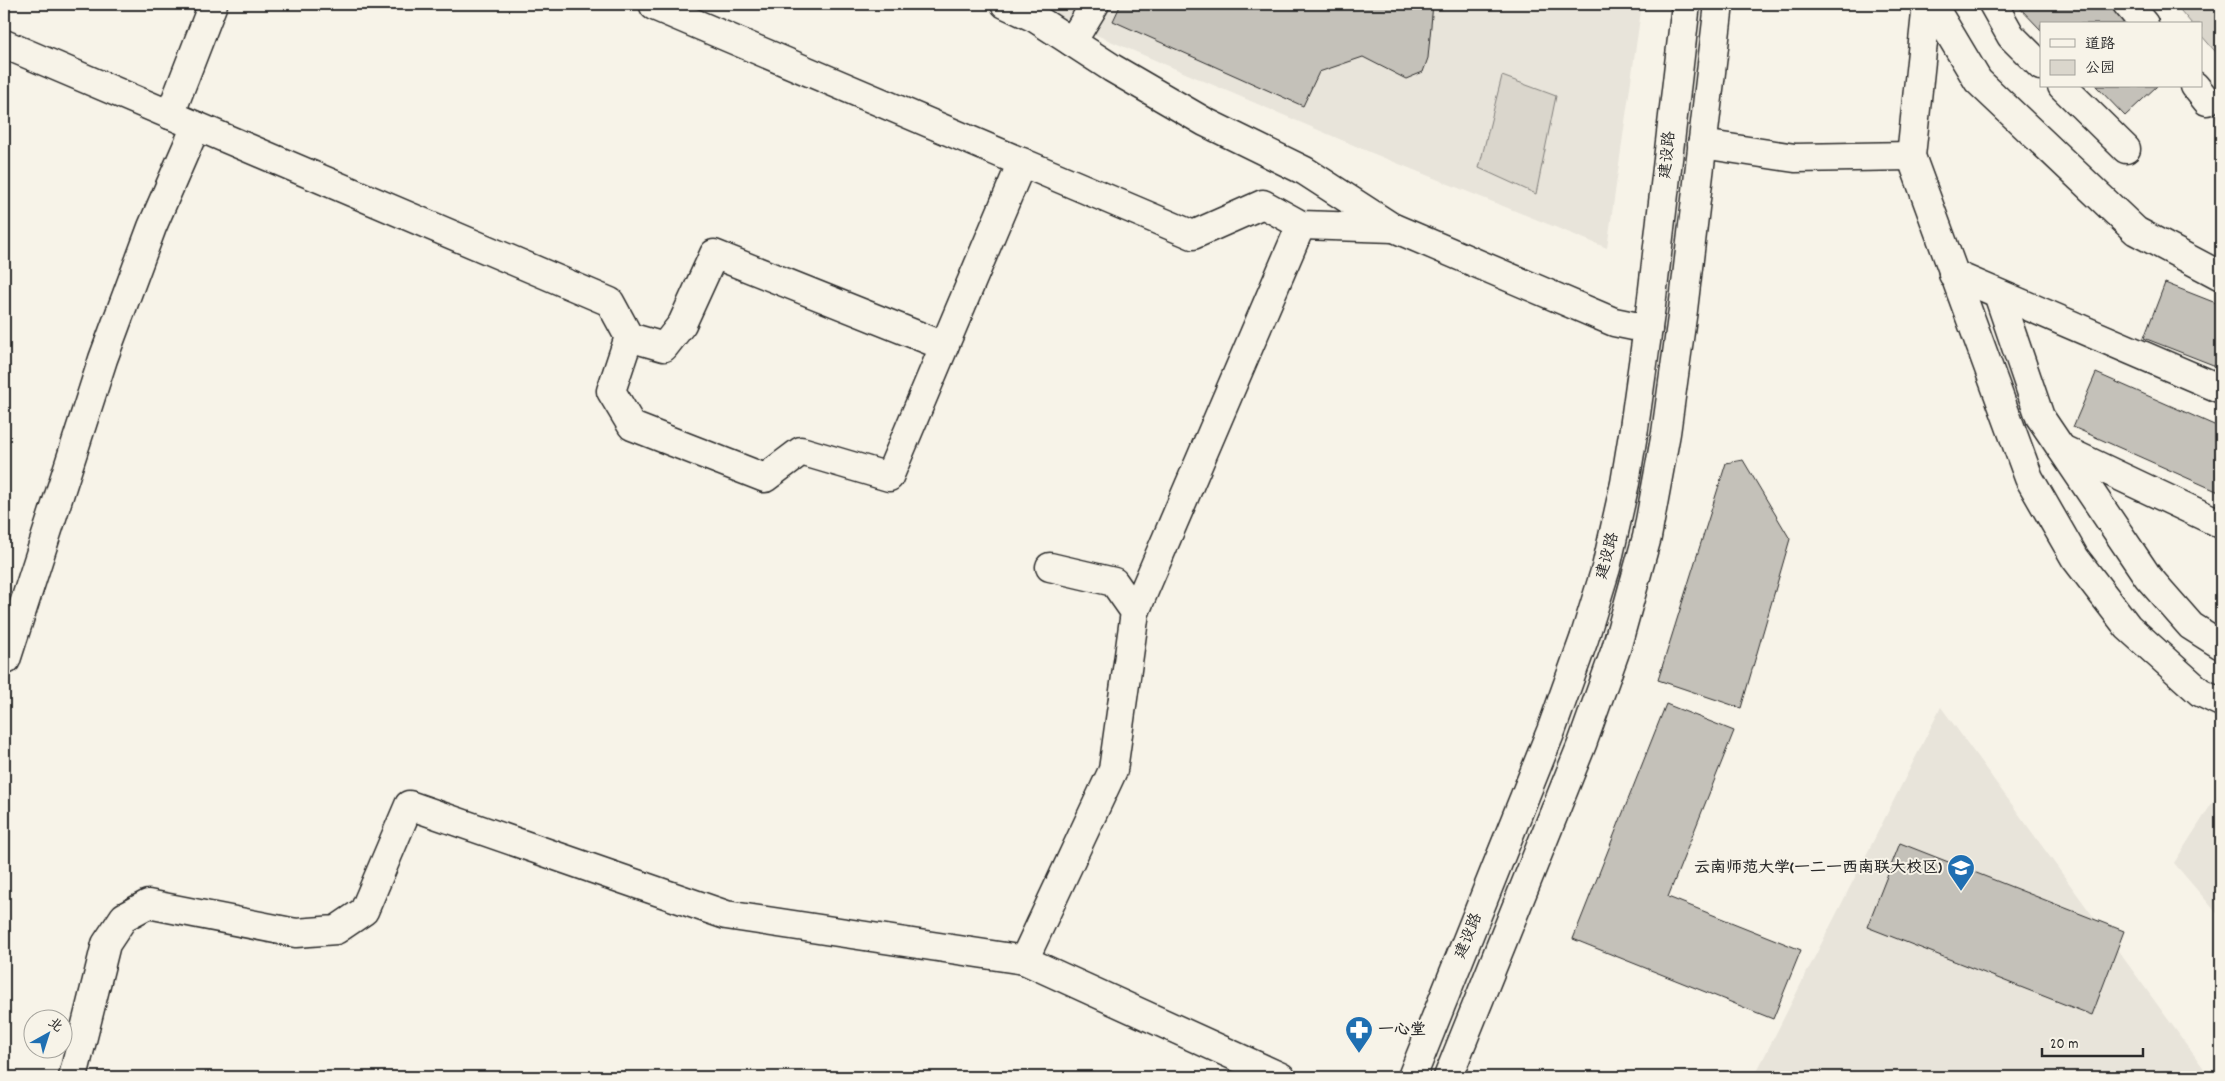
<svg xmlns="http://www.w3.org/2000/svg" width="2225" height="1081" font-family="Dekko,'LXGW WenKai TC',sans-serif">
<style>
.built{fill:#e8e4da}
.green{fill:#dad6cc;stroke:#82807c}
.building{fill:#c4c1b9;stroke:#2b2b2b}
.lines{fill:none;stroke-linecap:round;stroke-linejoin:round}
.minor-casing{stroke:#2b2b2b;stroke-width:31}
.minor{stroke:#f7f3e8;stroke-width:28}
.labels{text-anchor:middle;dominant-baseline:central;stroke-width:4;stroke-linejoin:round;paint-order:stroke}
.street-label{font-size:16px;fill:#2b2b2b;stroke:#f7f3e8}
.poi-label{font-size:16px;font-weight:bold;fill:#2b2b2b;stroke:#f7f3e8;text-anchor:end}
</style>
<rect width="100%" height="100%" fill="#f7f3e8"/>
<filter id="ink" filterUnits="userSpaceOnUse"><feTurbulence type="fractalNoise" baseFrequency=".02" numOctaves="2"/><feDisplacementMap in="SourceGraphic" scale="10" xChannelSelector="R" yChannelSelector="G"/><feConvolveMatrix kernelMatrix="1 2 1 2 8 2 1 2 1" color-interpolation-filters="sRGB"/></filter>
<g filter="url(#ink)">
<g class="built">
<path d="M1024,4H1642L1607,248L1372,153Z"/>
<path d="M1941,707L2210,1077H1754Z"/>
<path d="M2221,789V918L2174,863Z"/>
</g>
<g class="green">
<path d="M2175,4H2221V58L2201,35V24H2192Z"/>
<path d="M1502,76L1556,96L1536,194L1479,168Z"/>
</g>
<g class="building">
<path d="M1121,4H1433L1428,58L1423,72L1406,79L1363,57L1319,72L1303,106L1113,21Z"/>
<path d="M2016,4H2113L2133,24H2041V30Z"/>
<path d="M2096,86H2157L2125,116Z"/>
<path d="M2165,283L2221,305V368L2144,338Z"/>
<path d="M2096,373L2221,428V493L2073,427Z"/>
<path d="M1743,460L1790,539L1741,708L1658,680L1726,463Z"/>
<path d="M1666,704L1734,731L1668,897L1801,950L1773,1019L1573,939Z"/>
<path d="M1900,843L2124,931L2092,1015L1867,927Z"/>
</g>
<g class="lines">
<defs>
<g id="minor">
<path d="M1005,4L1035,18L1112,68L1205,122L1305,171L1393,228"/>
<path d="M1927,4L1911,156L2029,478L2075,558L2128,627L2200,692L2221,702"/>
<path d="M1932,4L1978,81L2136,231L2221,276"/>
<path d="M1993,4L2011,36L2041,66"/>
<path d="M2127,4L2144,24"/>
<path d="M654,6L1193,235L1263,204L1301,225L1394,228L1614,322L1648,329"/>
<path d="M1072,42L1095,4"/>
<path d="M4,44L610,302L629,337L664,347L682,324L714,254L944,346"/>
<path d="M2062,86L2126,149"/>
<path d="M2195,86L2207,101"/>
<path d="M170,115L213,4"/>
<path d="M1702,144L1795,158L1911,156"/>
<path d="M1953,274L2221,389"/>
<path d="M1998,294L2040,417L2148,577L2191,626L2221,645"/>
<path d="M629,337L611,391L632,426L765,478L801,451L889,477L1022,162"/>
<path d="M2062,449L2221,524"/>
<path d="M1135,612L1301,225"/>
<path d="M4,660H6L103,359L152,227L196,126"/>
<path d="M1024,960L1113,770L1135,612L1114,582L1050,567"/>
<path d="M73,1077L106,944L124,917L148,904L296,933L336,930L364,911L409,805L726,915L1024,960L1281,1077"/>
<path d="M1412,1077L1551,731L1584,639L1606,568L1625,483L1634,428L1651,306L1686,4"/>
<path d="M1448,1077L1582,744L1616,649L1647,537L1666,433L1683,310L1719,4"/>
</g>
</defs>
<use href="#minor" class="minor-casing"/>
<use href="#minor" class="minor"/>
</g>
</g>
<defs>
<symbol id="university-pin" viewBox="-11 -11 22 30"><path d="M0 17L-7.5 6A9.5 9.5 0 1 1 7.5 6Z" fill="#1f6fb2" stroke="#f7f3e8"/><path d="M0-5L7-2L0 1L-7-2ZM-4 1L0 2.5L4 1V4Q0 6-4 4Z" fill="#fff"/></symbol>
<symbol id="pharmacy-pin" viewBox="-11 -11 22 30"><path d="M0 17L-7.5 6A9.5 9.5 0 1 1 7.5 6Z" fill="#1f6fb2" stroke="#f7f3e8"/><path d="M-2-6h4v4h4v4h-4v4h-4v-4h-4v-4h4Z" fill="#fff"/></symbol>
</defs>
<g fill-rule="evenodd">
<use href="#university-pin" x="1945" y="852" width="32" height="43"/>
<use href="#pharmacy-pin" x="1343" y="1014" width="32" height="43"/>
</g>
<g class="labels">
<g class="street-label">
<text transform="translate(1668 155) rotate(-84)">建设路</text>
<text transform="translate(1608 556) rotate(-75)">建设路</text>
<text transform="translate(1469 936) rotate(-68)">建设路</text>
</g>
<g class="poi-label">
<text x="1942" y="868">云南师范大学(一二一西南联大校区)</text>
<text x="1378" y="1030" text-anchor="start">一心堂</text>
</g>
</g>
<rect width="2225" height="1081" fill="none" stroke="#f7f3e8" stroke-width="20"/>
<rect x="10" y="10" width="2205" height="1061" fill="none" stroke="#2b2b2b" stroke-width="2" filter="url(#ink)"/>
<rect x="2040" y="22" width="162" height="65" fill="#f7f3e8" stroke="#a5a39c"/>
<rect x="2050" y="39" width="25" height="8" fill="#f7f3e8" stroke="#a5a39c"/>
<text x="2085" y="48" font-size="15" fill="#2b2b2b">道路</text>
<rect x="2050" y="60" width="25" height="15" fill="#dad6cc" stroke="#a5a39c"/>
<text x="2085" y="72" font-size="15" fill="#2b2b2b">公园</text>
<g transform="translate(48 1034) rotate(39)"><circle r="24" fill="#f7f3e8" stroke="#a5a39c"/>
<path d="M0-4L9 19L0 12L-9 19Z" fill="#1f6fb2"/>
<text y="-8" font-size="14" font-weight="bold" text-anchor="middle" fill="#2b2b2b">北</text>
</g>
<path d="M2042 1048v8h101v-8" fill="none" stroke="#2b2b2b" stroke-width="2.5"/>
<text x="2050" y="1048" font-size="15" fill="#2b2b2b" stroke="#f7f3e8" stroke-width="4" paint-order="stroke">20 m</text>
</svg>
